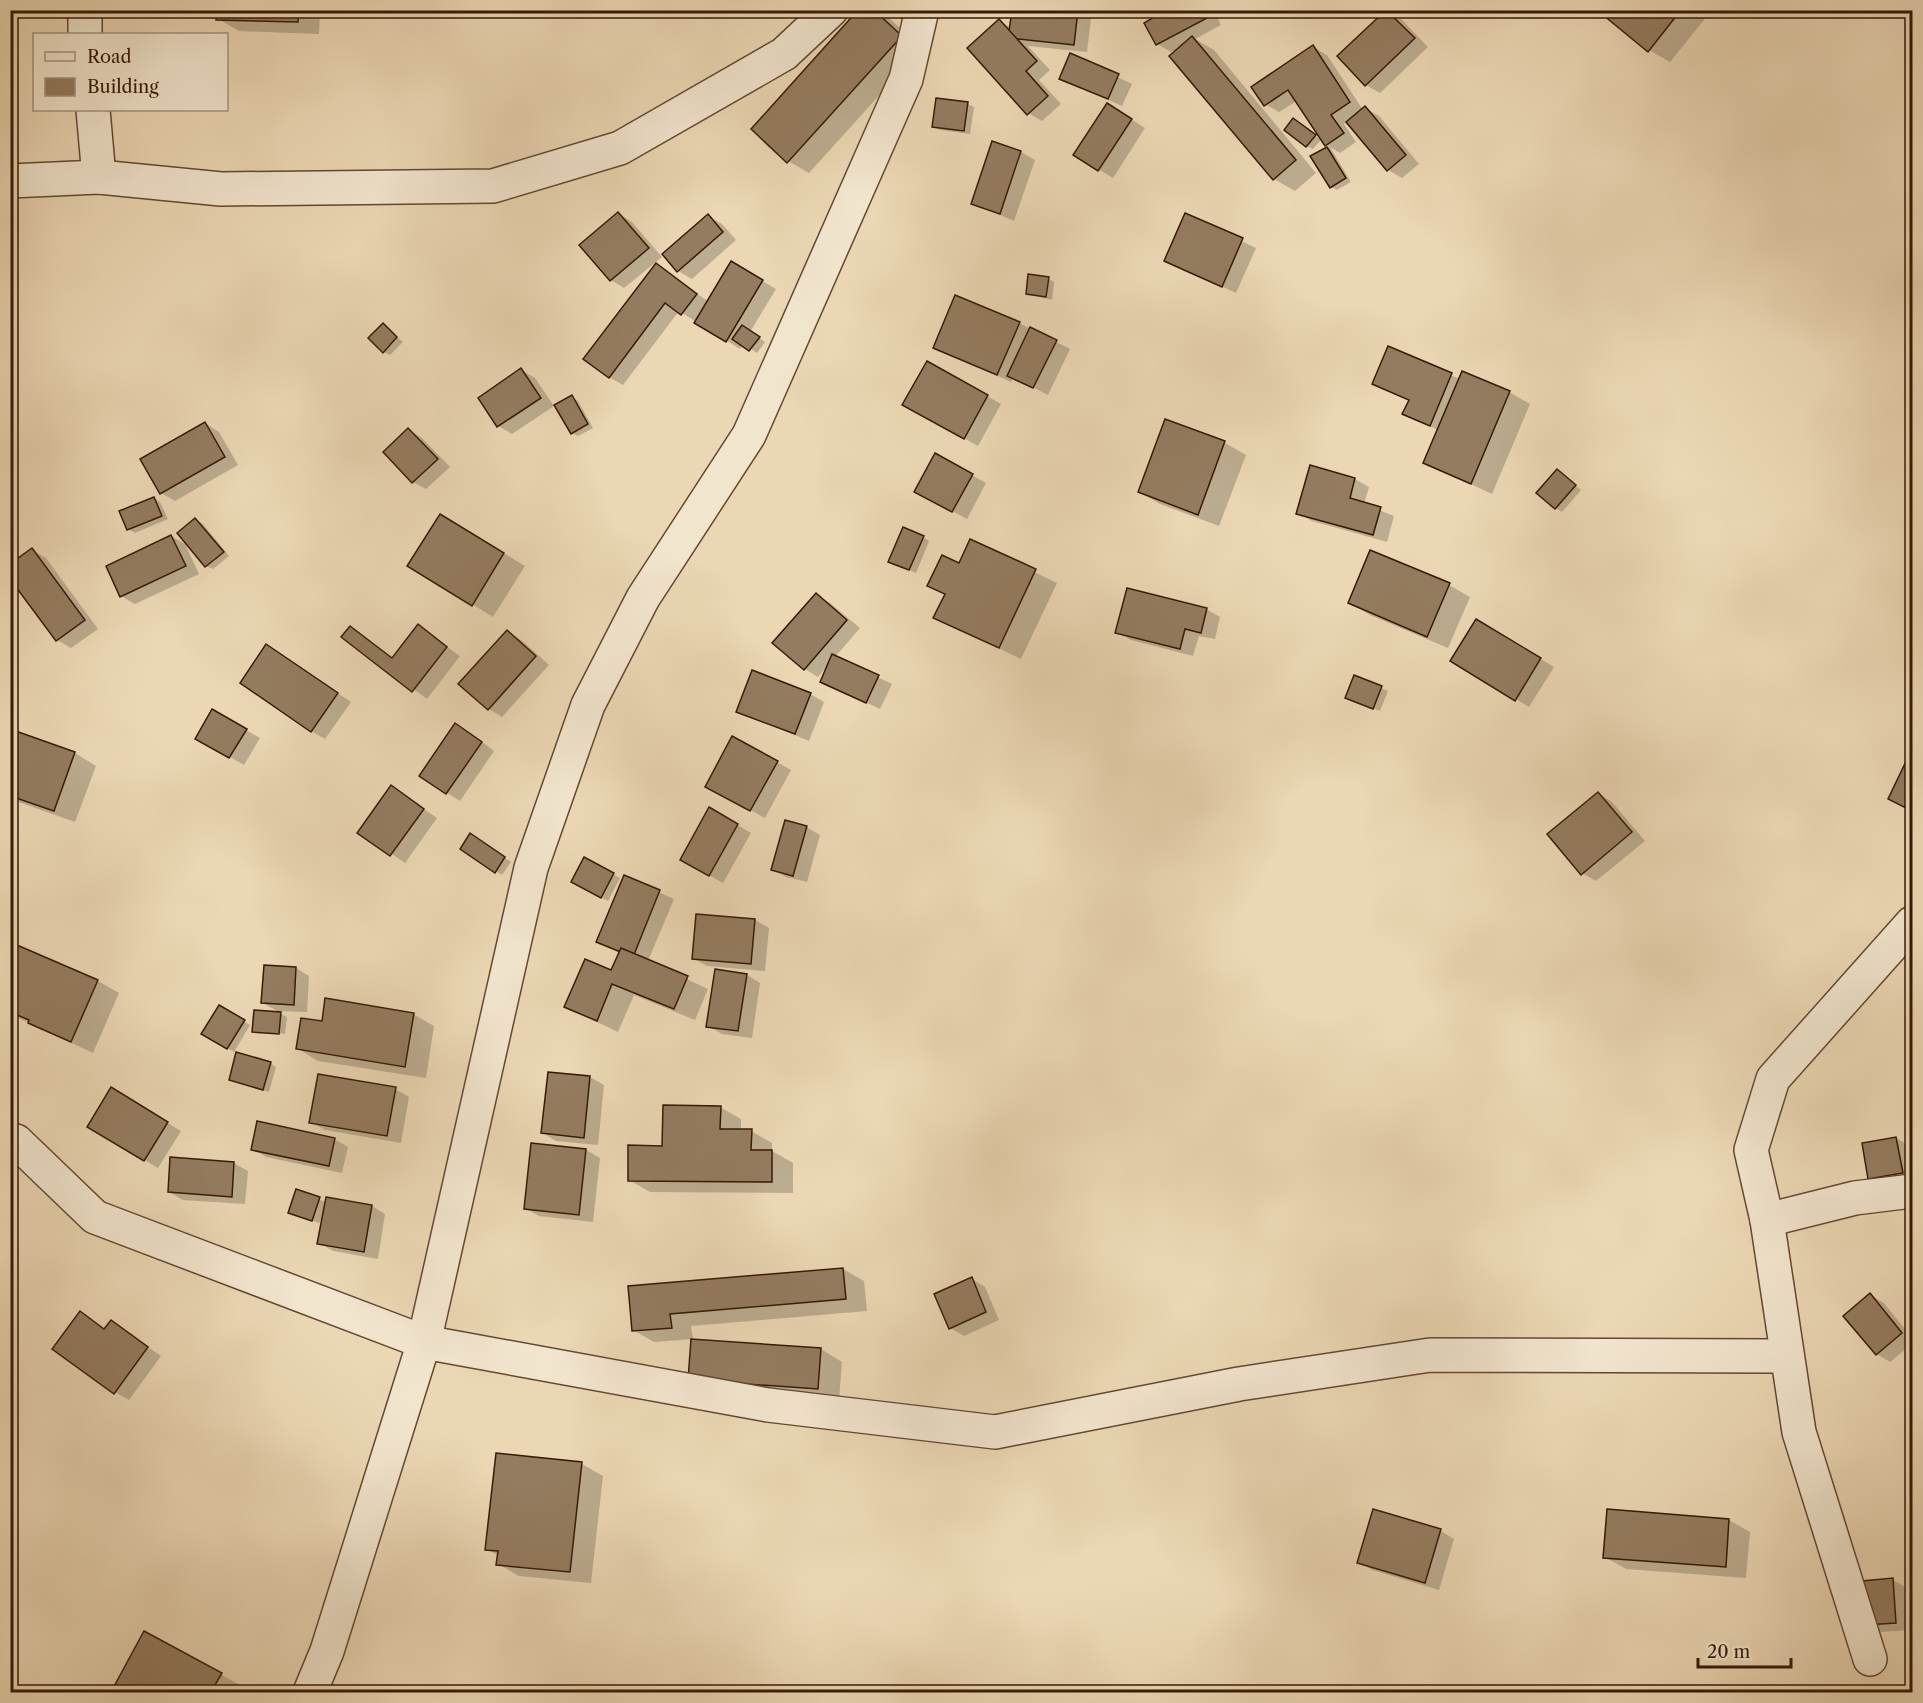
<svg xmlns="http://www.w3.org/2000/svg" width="1923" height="1703" font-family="'Libre Caslon Text',serif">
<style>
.shadow{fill:#0003}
.building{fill:#947c60;stroke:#361905;stroke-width:1.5}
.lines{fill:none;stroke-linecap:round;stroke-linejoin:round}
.minor-casing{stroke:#634831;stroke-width:36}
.minor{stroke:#f2e5ce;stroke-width:33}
</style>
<rect width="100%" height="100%" fill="#ebd7b4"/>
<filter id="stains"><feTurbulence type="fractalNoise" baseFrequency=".00333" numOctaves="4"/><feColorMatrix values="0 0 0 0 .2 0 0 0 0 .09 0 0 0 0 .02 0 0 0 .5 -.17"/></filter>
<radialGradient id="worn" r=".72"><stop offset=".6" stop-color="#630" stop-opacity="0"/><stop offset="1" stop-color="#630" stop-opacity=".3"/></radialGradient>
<g class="shadow">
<path d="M218,10H320L319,34L239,31L218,19Z"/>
<path d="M860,10H876L887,16L922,48L809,173L788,161Z"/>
<path d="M997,10H1092L1087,52L1028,46L1050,70L1039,80L1061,104L1042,121L1028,113L999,21L1011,28L1013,16Z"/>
<path d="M1170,10H1214L1221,25L1195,39L1214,50L1316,173L1295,191L1274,179L1178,49L1171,52L1157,44Z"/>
<path d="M1599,10H1712L1670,62L1649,50Z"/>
<path d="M1388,11L1401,19L1428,47L1380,93L1366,85L1340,56Z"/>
<path d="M1313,47L1327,55L1363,110L1365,108L1379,116L1419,164L1402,178L1388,170L1347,121L1344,124L1356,142L1340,153L1330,147L1351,182L1337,190L1331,187L1313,157L1329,147L1297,101L1279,112L1265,104Z"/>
<path d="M1070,55L1132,84L1122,106L1061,78Z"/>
<path d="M967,104L974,107L970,134L940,130L934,127Z"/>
<path d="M1121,113L1145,128L1113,178L1075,155Z"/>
<path d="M1300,124L1321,140L1313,149L1307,146Z"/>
<path d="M993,143L1021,152L1035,160L1014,221L972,203Z"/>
<path d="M619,214L632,222L662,257L624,288L611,280Z"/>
<path d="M1186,215L1256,248L1236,293L1165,260Z"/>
<path d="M708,216L722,224L736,240L692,279L678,271Z"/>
<path d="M732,263L776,289L750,332L765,342L757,353L743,344L740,349L679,311L623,385L609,377L656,265L709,302Z"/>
<path d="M1048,279L1054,282L1052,300L1027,294Z"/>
<path d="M1019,323L1070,349L1048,395L1021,381L1013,378L1011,382L935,347Z"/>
<path d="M383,325L403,342L390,355L384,352Z"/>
<path d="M1389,348L1460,379L1509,392L1530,404L1492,494L1425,463L1438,430L1404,414L1410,401L1374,383Z"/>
<path d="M927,363L1001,404L978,446L904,405Z"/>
<path d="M521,370L535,378L554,406L512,434L498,426L480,398Z"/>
<path d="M572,397L578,401L593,428L578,436L572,433Z"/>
<path d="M1166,421L1225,443L1246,455L1219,526L1160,504L1139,492Z"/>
<path d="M205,423L219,432L238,465L175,501L161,493Z"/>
<path d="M409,430L422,438L450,467L426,489L413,482Z"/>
<path d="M935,455L986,483L967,519L930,499Z"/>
<path d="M1557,471L1581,490L1562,512L1556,508Z"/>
<path d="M1355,479L1369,487L1364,504L1394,516L1387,542L1312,521L1298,513Z"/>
<path d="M154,498L160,502L168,519L135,533L128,529Z"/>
<path d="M196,520L202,523L229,556L213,569L206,566Z"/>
<path d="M462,528L525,566L493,617L472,604Z"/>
<path d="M171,536L185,544L199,574L135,604L121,596Z"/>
<path d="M923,537L929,541L916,573L897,565Z"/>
<path d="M971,541L1057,583L1021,659L935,617L946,595L929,585L960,565Z"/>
<path d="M32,550L46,558L98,629L71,648L57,640Z"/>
<path d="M1449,585L1470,597L1448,648L1370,615L1349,602Z"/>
<path d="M816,595L830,603L860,628L835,657L892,684L880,709L822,682L828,665L818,677L805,669Z"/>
<path d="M1206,609L1220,617L1215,639L1199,636L1193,656L1131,640L1117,632Z"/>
<path d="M418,626L460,656L427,699L343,637L350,628L393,658Z"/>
<path d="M1490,628L1554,667L1529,707L1516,699Z"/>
<path d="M507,632L521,640L549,665L502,717L489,709Z"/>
<path d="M280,654L351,702L325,739L311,731Z"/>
<path d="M1381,688L1388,691L1380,711L1353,701Z"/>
<path d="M810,694L824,702L809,741L738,711Z"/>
<path d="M213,711L260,738L244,765L197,738Z"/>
<path d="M10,730L75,753L96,766L75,822L10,799Z"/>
<path d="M470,733L494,751L460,801L447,793Z"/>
<path d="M1911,755L1912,756V811L1904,807Z"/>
<path d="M777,762L791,770L765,818L721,794Z"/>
<path d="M392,787L437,818L405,863L360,832Z"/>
<path d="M1599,794L1612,802L1645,841L1596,881L1582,873Z"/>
<path d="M710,809L751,833L723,883L682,860Z"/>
<path d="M806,827L820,835L807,882L786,877L772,869Z"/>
<path d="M477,839L511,862L502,875L496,871Z"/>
<path d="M585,859L620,878L608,901L573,882Z"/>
<path d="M625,877L674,899L648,961L708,989L695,1020L634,995L618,1032L566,1007L612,972L620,953L598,942Z"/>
<path d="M697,915L755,920L769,928L765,971L707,966L693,958Z"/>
<path d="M10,944L98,981L119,993L93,1053L10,1014Z"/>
<path d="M296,968L309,976L307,1012L277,1011L263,1003Z"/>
<path d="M747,975L760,983L752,1038L722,1034L708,1026Z"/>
<path d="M220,1007L250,1025L234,1052L203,1034Z"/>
<path d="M281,1014L287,1017L285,1034L259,1031V1034L254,1031Z"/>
<path d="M413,1014L434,1026L426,1078L318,1061L297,1048L323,1023Z"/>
<path d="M270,1063L276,1067L269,1092L230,1080Z"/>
<path d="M549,1073L590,1077L604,1085L598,1145L556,1141L543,1133Z"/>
<path d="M395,1089L409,1097L401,1143L325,1130L311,1122Z"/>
<path d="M125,1097L181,1131L158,1168L89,1126Z"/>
<path d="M720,1107L741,1119V1131H751L772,1143V1151L793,1163V1193L650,1192L629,1180L663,1147Z"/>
<path d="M1896,1138L1910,1146L1912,1181L1883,1186L1869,1178Z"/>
<path d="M334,1139L348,1147L342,1173L266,1157L253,1149Z"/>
<path d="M532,1145L586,1150L600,1158L593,1222L539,1216L525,1208Z"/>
<path d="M234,1163L248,1171L245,1204L183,1200L169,1192Z"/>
<path d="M297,1191L326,1202L372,1206L385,1214L378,1259L333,1251L319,1243L325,1213L319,1223L290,1212Z"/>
<path d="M843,1269L864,1281L867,1311L691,1326L693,1339L654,1342L633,1330L630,1288Z"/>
<path d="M972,1279L985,1287L999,1320L964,1336L950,1328Z"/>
<path d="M1870,1295L1884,1303L1912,1338V1344L1890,1362L1877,1354Z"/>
<path d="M80,1313L105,1330L111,1322L161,1356L129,1400L115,1392Z"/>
<path d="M693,1341L821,1349L842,1362L839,1400L711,1391Z"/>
<path d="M582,1464L603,1476L591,1583L519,1576L498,1564L499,1556L487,1549Z"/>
<path d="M1374,1511L1441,1531L1454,1539L1439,1590L1372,1570L1359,1562Z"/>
<path d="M1729,1520L1750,1532L1746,1578L1626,1569L1605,1557Z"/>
<path d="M1893,1580L1907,1588L1909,1630L1880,1632L1866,1624Z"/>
<path d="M145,1633L242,1686L238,1692H113Z"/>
</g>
<g class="building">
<path d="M217,10H299L298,22L216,20Z"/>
<path d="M858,10H874L902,36L787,163L751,129Z"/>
<path d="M1012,10H1078L1074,45L1008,38Z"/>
<path d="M1166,10H1205L1209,17L1156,45L1144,23Z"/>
<path d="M1386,10L1415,38L1365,86L1337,56Z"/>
<path d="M1597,10H1681L1648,52Z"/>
<path d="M999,19L1037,61L1026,71L1048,96L1027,115L967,48Z"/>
<path d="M1192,36L1296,160L1273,180L1169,56Z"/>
<path d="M1313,45L1350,102L1331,115L1344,133L1325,146L1288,90L1264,106L1251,87Z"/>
<path d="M1070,53L1119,74L1108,99L1059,79Z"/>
<path d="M936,98L968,102L964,131L932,127Z"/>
<path d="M1107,103L1132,119L1098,171L1073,155Z"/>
<path d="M1365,106L1406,155L1387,171L1346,122Z"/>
<path d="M1293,118L1316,135L1306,147L1284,130Z"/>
<path d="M992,141L1021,151L1000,214L971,204Z"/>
<path d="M1327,147L1346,178L1330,188L1310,156Z"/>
<path d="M618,212L649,248L610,281L579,245Z"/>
<path d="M1185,213L1243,238L1222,287L1164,261Z"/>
<path d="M708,214L723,232L677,272L662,254Z"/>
<path d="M731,261L763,280L726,342L694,323Z"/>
<path d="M656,263L697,294L681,315L665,303L609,378L583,359Z"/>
<path d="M1028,274L1049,277L1046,297L1026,294Z"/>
<path d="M955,295L1020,322L997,375L933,348Z"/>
<path d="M383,323L397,337L383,353L368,338Z"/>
<path d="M742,325L760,337L749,351L732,339Z"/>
<path d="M1030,327L1057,340L1033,388L1007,376Z"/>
<path d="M1388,346L1452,373L1430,426L1402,414L1409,400L1372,384Z"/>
<path d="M927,361L988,395L964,439L902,405Z"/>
<path d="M521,368L541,398L497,427L478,398Z"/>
<path d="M1462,371L1510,391L1471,484L1423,463Z"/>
<path d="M572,395L588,424L571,434L554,405Z"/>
<path d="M1165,419L1225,441L1198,515L1138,492Z"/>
<path d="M205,422L225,457L160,494L140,459Z"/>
<path d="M408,428L438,459L412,483L383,452Z"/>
<path d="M935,453L973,474L952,512L914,492Z"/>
<path d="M1310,465L1355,478L1350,498L1381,507L1373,535L1296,514Z"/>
<path d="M1557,469L1576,485L1555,509L1536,493Z"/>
<path d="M154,497L162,516L127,530L119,511Z"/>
<path d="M440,514L504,553L472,606L407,566Z"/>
<path d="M195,518L224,552L205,567L177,533Z"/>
<path d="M903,527L924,536L909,570L888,562Z"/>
<path d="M171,535L186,566L120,597L106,566Z"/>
<path d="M970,539L1036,569L999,648L933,618L945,594L927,586L942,555L959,563Z"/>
<path d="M32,548L85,620L56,641L10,579V564Z"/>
<path d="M1370,550L1450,583L1427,637L1348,603Z"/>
<path d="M1127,588L1207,608L1201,633L1185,629L1180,649L1115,633Z"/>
<path d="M816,593L847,620L804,670L772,643Z"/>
<path d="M1476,619L1541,658L1515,701L1450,661Z"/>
<path d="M418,624L447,647L412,692L341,637L350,626L392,658Z"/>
<path d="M507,630L536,656L488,710L458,684Z"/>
<path d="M266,644L338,693L311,732L240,683Z"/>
<path d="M832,654L879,675L866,703L820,682Z"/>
<path d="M752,670L811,693L795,734L736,712Z"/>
<path d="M1354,675L1382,686L1373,709L1345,698Z"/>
<path d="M212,709L247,729L229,758L195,739Z"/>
<path d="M455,723L482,742L446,794L419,776Z"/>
<path d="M10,729L75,752L54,811L10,796Z"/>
<path d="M732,736L778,761L750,811L705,787Z"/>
<path d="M1910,753L1912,754V811L1888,799Z"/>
<path d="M391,785L424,809L390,856L357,833Z"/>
<path d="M1598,792L1632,832L1581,875L1547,834Z"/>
<path d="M709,807L738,824L709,876L680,860Z"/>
<path d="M785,820L807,826L793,876L771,870Z"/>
<path d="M470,833L505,857L495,873L460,849Z"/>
<path d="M584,857L614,873L601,898L571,882Z"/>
<path d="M624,875L660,890L633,957L596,942Z"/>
<path d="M696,914L755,919L751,964L692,959Z"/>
<path d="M10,942L98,980L71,1042L28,1023L29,1020L10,1012Z"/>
<path d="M621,948L688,976L674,1009L612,984L597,1021L564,1007L585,959L611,970Z"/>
<path d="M264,965L296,967L294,1005L261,1003Z"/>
<path d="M715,969L747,974L738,1031L706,1027Z"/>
<path d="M325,998L414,1013L405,1067L296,1049L301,1018L322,1021Z"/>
<path d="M219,1005L245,1020L227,1049L201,1034Z"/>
<path d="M254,1010L281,1012L279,1034L252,1032Z"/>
<path d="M236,1052L271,1062L263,1090L229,1080Z"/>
<path d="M548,1072L590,1076L584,1138L541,1133Z"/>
<path d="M318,1074L396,1087L387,1136L309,1123Z"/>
<path d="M111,1087L168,1122L144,1161L87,1127Z"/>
<path d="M663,1105L721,1106L720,1129H752L751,1150H772V1182L628,1181V1145L662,1146Z"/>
<path d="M257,1121L335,1138L329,1166L251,1150Z"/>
<path d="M1896,1137L1903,1173L1868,1179L1862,1143Z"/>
<path d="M531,1143L586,1149L579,1215L524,1209Z"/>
<path d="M170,1157L234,1162L232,1197L168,1192Z"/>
<path d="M296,1189L320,1197L312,1221L288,1213Z"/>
<path d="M326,1197L372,1205L364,1252L317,1244Z"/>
<path d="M843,1268L846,1299L670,1314L672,1328L632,1331L628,1286Z"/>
<path d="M972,1277L986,1312L949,1329L934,1294Z"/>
<path d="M1870,1293L1902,1333L1876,1355L1843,1316Z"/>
<path d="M80,1311L104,1329L111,1320L148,1347L114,1394L52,1349Z"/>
<path d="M691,1339L821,1348L818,1389L688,1380Z"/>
<path d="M496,1453L582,1462L570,1572L496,1565L498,1551L485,1550Z"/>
<path d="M1373,1509L1441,1529L1425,1583L1357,1563Z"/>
<path d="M1607,1509L1729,1519L1726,1567L1603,1558Z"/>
<path d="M1893,1578L1896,1623L1865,1625L1862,1581Z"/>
<path d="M144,1631L222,1673L211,1692H111Z"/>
</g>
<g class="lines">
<defs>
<g id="minor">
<path d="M85,10V34"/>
<path d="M93,110L99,177"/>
<path d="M10,181L99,177L221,189L493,186L620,148L784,54L831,10"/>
<path d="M16,1141L95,1217L424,1342L768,1405L995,1432L1239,1384L1430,1355L1787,1356"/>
<path d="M1767,1220L1855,1198L1912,1191"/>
<path d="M1870,1659L1799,1432L1767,1220L1751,1150L1773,1079L1912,923"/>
<path d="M310,1692L327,1651L424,1342L531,868L588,705L643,598L749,435L906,79L922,10"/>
</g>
</defs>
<use href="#minor" class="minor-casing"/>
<use href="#minor" class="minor"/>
</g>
<rect width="1923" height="1703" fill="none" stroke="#ebd7b4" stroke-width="36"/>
<rect x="12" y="12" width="1899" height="1679" fill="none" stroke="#361905" stroke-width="3"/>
<rect x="18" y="18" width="1887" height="1667" fill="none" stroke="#361905" stroke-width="1.5"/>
<rect x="33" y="33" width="195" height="78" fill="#f2e5ce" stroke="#a7937e" stroke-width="1.5"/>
<rect x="45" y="52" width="30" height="9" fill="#f2e5ce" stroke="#a7937e" stroke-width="1.5"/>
<text x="87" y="63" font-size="18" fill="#361905">Road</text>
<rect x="45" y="78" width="30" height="18" fill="#947c60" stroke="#a7937e" stroke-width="1.5"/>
<text x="87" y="93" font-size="18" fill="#361905">Building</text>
<path d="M1698 1658v9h93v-9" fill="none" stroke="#361905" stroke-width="3"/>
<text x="1707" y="1658" font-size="18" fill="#361905" stroke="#f2e5ce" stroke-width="4.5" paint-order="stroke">20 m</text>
<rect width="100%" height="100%" filter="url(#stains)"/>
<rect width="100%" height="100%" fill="url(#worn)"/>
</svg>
